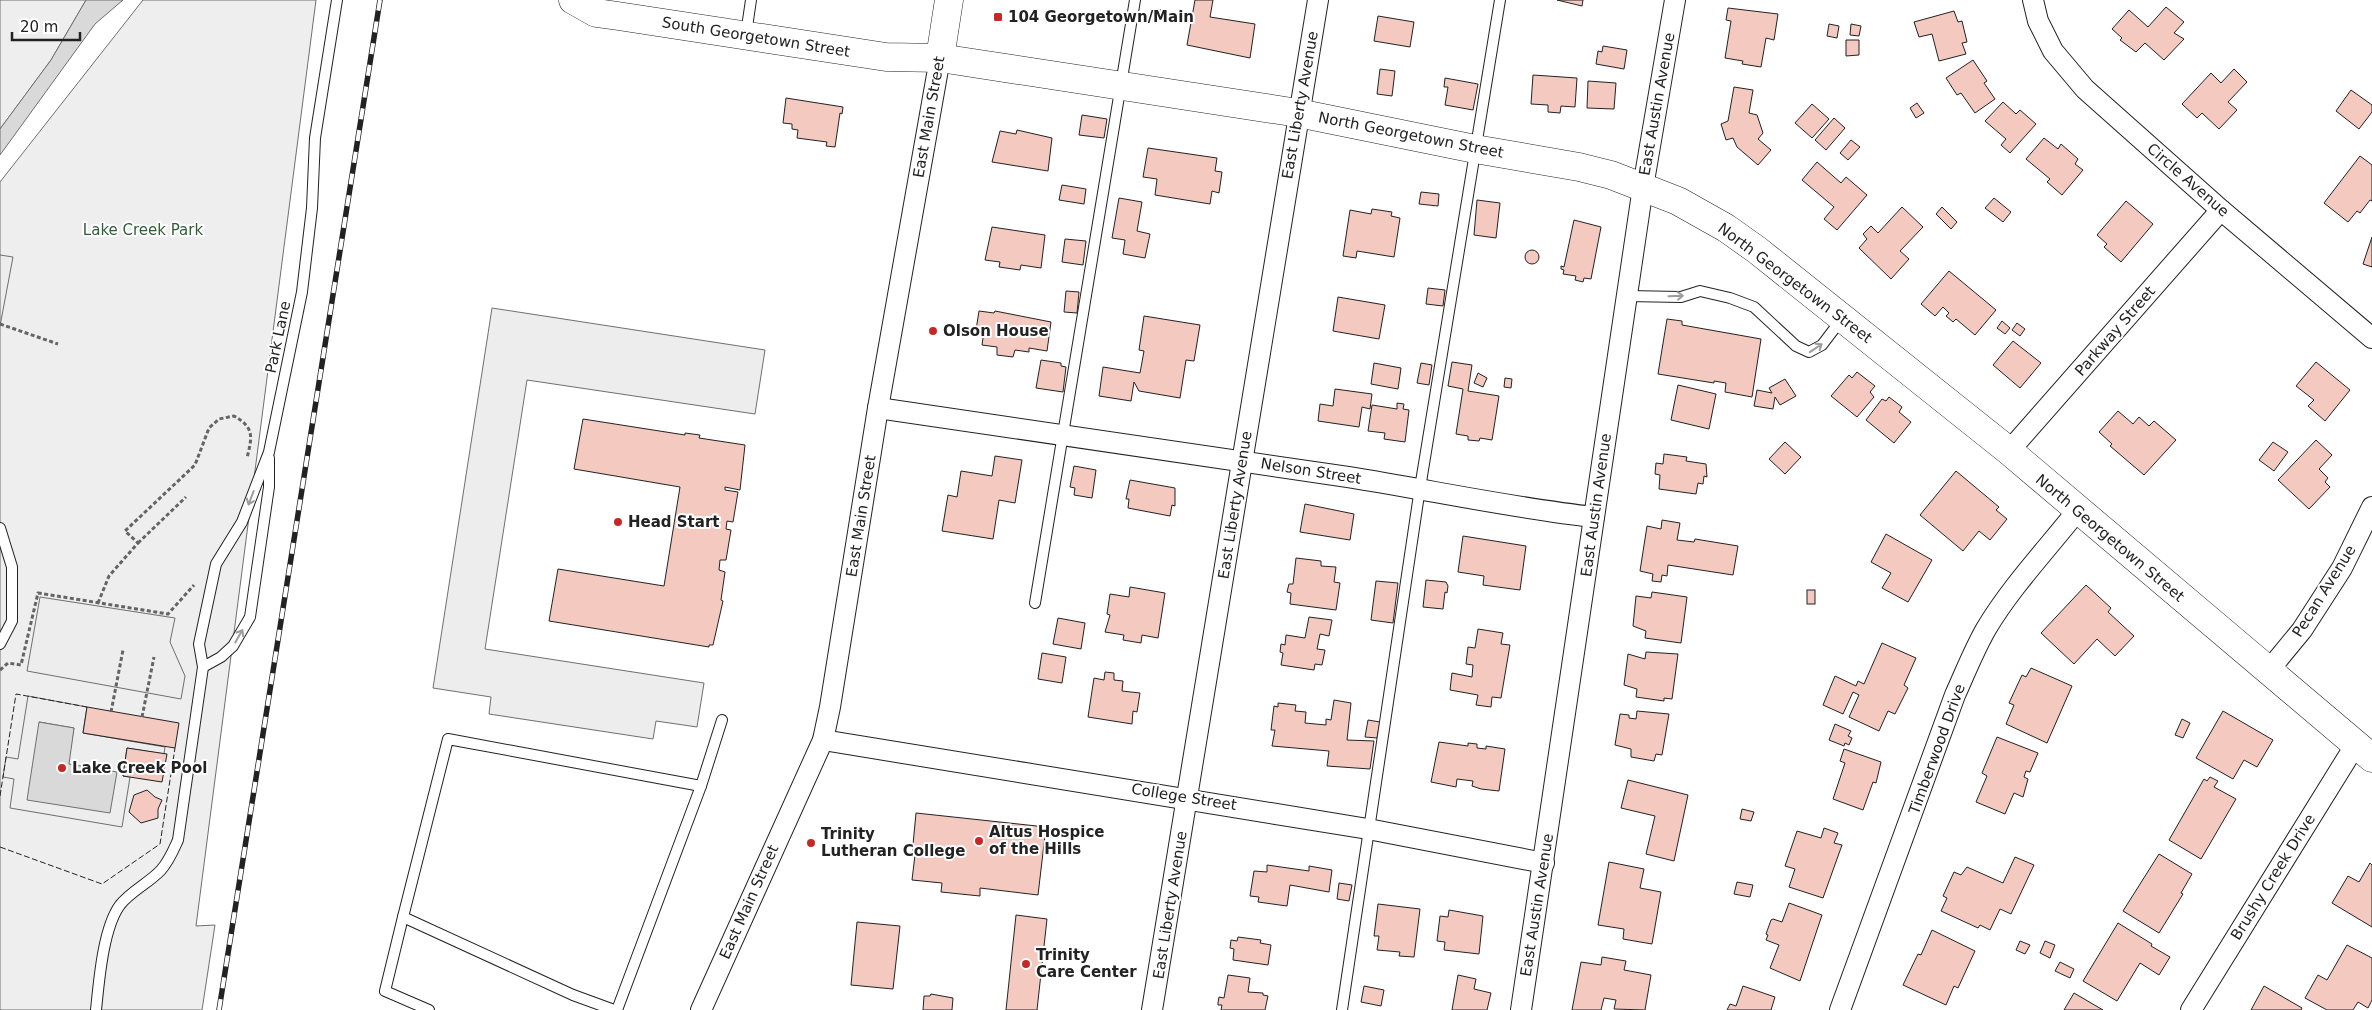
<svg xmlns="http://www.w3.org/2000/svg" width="2372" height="1010" font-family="'DejaVu Sans',sans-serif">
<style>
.green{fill:#eee;stroke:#6f6f6f}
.parking{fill:#ededed;stroke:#6f6f6f;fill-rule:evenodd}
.water{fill:#d9d9d9;stroke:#6f6f6f}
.building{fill:#f3c9c0;stroke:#222}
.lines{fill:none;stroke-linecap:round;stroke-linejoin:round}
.lane-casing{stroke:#222;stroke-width:12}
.street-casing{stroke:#222;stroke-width:22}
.secondary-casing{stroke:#222;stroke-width:29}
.path{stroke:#646464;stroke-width:3;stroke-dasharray:4 2.5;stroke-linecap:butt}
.lane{stroke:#fff;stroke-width:10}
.street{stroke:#fff;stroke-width:20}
.secondary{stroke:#fff;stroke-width:28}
.rail-casing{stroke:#222;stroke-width:5.5}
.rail{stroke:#fff;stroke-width:4;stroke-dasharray:11;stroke-linecap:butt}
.fence{stroke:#222;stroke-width:1;stroke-dasharray:6 2.5;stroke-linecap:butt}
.oneway{stroke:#9c9c9c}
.poi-dot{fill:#c62828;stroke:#fff;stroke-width:2}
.labels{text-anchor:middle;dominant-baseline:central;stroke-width:4;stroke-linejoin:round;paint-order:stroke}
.poi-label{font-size:15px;font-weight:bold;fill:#222;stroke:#fff;text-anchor:start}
.street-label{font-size:15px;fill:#222;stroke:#fff}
.park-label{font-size:15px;fill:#2f5e38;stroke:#fff}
</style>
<rect width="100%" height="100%" fill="#fff"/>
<g class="green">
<path d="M0,0H86L51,60L0,129Z"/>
<path d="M143,0H316L196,926L215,925L202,1010H0V182Z"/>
</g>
<g class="parking">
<path d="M0,255L13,257L0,326Z"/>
<path d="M492,308L765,350L755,414L527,380L485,649L704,683L697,727L656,721L653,739L489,714L491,697L433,688Z"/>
<path d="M40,597L175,618L170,642L185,676L181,699L27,671Z"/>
<path d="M28,696L87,707L83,733L165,747L164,754L127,748L123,776L130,777L122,827L10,808L14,779L3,777L6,757L18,759ZM39,722L74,728L68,764Z"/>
</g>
<g class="water">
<path d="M86,0H123L95,24L0,155V129L51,60Z"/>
<path d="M39,722L74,728L69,764L117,772L110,813L27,800Z"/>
</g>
<g class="building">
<path d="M1195,0H1213L1210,17L1255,24L1250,58L1187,45Z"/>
<path d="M1557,0H1583L1582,6Z"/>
<path d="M2166,7L2184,22L2174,33L2184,39L2164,60L2145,43L2136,52L2120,40L2122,38L2112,29L2129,10L2148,27Z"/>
<path d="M1728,8L1778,14L1774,40L1766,38L1761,67L1742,64L1743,61L1725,58L1731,21L1726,20Z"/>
<path d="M1151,9L1161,10L1160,20L1150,19Z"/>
<path d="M1954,11L1958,22L1962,21L1967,42L1962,43L1966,54L1939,61L1932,34L1919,37L1914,22Z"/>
<path d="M1378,16L1414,22L1410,47L1374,41Z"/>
<path d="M1829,24L1839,26L1837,38L1827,36Z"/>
<path d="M1851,24L1861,26L1859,36L1850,35Z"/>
<path d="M1846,40H1859V55L1846,56Z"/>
<path d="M1603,46L1627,50L1624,69L1596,64L1598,51L1602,52Z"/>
<path d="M1973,60L1987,81L1984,83L1995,99L1975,113L1961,93L1957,95L1946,78Z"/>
<path d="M1380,69L1395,71L1392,96L1377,94Z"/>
<path d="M2234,69L2247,82L2228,102L2237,110L2219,129L2202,113L2197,118L2182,104L2211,73L2221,83Z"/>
<path d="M1533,75L1577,78L1575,107L1561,106L1560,113L1548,112V105L1531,104Z"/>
<path d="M1445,78L1478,84L1473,110L1445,105L1448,87H1444Z"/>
<path d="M1588,81L1616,83L1614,109L1587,108Z"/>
<path d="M1734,87L1753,90L1749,113L1757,115L1763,133L1758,139L1771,150L1758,165L1737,147L1733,138L1726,140L1721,124L1728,121Z"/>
<path d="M2351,90L2372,105V112L2359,129L2336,111Z"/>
<path d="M786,98L843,107L842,114L840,113L835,147L826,146L827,142L797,138L798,130L792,129V124L783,123Z"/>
<path d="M2003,102L2016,114L2020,110L2036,124L2010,153L2001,145L2006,139L1985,121Z"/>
<path d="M1917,103L1924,113L1916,118L1910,108Z"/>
<path d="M1812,104L1829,119L1812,138L1795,123Z"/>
<path d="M1082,115L1107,119L1104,138L1079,135Z"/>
<path d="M1834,118L1845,128L1826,150L1815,140Z"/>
<path d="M1017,130L1052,138L1048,171L992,162L1000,131L1016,134Z"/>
<path d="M2044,138L2058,149L2061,144L2078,159L2075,164L2083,170L2062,195L2047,182L2050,179L2026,159Z"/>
<path d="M1851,140L1860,147L1848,160L1840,153Z"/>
<path d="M1148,148L1217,158L1215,171L1222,172L1219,193L1212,191L1210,204L1155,195L1157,179L1143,177Z"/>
<path d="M2360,156L2372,165V201L2370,200L2360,213L2357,211L2348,222L2324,203Z"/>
<path d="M1817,162L1841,183L1846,177L1867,195L1837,230L1824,219L1834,207L1802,180Z"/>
<path d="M1062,185L1086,189L1084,204L1059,200Z"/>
<path d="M1421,192L1439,194L1438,206L1419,204Z"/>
<path d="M1119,198L1142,202L1137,231L1150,234L1145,258L1123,254L1125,240L1112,238Z"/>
<path d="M1994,198L2011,212L2003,222L1985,208Z"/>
<path d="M1477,200L1500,203L1496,238L1474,235Z"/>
<path d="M2126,201L2153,224L2121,262L2104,247L2107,244L2097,235Z"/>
<path d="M1902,207L1923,227L1900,251L1909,259L1891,279L1859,248L1867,239L1863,234L1871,226L1878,233Z"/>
<path d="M1942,207L1957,222L1951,229L1936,214Z"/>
<path d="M1372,209L1392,212L1391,216L1400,218L1394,257L1357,251L1356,258L1343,256L1350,210L1371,214Z"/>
<path d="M1574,220L1601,227L1591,279L1584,278L1583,282L1575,280L1576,276L1563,274L1564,270L1561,269V266L1564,267Z"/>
<path d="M992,227L1045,235L1041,268L1021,265L1020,270L999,267L1000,262L985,260Z"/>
<path d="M2372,237V267L2363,264Z"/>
<path d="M1065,239L1086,241L1083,265L1062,262Z"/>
<circle cx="1532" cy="257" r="7"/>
<path d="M1949,271L1996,310L1975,335L1956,319L1953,322L1946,316L1949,313L1943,307L1935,316L1921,304Z"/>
<path d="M1428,288L1445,290L1443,306L1426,304Z"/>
<path d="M1066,291L1079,292L1077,313L1064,312Z"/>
<path d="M1338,297L1385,305L1379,339L1333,331Z"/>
<path d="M979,311L994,313L995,311L1051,322L1047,351L1029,348V352L1015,350L1013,357L997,355V347L982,345L984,331L976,330Z"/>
<path d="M1144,316L1200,325L1194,361L1186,360L1180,398L1139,391L1134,382L1131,401L1099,396L1103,367L1140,373L1144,351L1139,350Z"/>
<path d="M1667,319L1682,321V325L1761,339L1752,397L1725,392L1726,383L1714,381V383L1658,374Z"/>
<path d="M2002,321L2010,328L2005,334L1997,328Z"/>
<path d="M2017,323L2025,329L2020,336L2012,330Z"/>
<path d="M2013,341L2041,363L2020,388L1993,365Z"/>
<path d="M1041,360L1061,363V366L1066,367L1063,392L1036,388Z"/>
<path d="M1452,362L1472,365L1468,391L1499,396L1492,440L1480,438L1479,441L1468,440V436L1456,434L1463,389L1448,386Z"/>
<path d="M2316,362L2350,390L2325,421L2308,406L2314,400L2296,386Z"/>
<path d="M1374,363L1401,368L1398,389L1371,384Z"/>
<path d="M1421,363L1432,365L1429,385L1417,383Z"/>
<path d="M1857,372L1875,386L1870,392L1874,397L1857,417L1831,396L1849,375L1852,378Z"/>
<path d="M1478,373L1487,378L1483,387L1474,383Z"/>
<path d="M1505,378L1512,379L1511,388L1504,387Z"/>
<path d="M1785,379L1796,396L1780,405L1775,397L1773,409L1754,406L1757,390L1772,393L1769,388Z"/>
<path d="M1678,385L1716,394L1709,429L1671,420Z"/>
<path d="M1335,389L1372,394L1370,409L1362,407L1359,427L1318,421L1320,404L1333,406Z"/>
<path d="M1889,397L1902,407L1899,412L1911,422L1894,443L1866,420L1882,399L1886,401Z"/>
<path d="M1397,403L1404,404L1403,409L1409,410L1405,442L1384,439L1385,433L1368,431L1372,405L1397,409Z"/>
<path d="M2118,411L2133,424L2139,417L2149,426L2154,421L2176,440L2144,475L2110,446L2112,444L2099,432Z"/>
<path d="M583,419L685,435V433L700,435L699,438L745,445L740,490L725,487V490L738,492L733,522L727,521L726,529L731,530L726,560H720L719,570L725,572L721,600L723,601L713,645H709V647L549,621L558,569L664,586L680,487L574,469Z"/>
<path d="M2316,440L2332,455L2319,469L2328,478L2325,482L2330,487L2309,509L2278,480Z"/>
<path d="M1785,442L1801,457L1785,474L1769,459Z"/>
<path d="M2273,442L2288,452L2274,471L2259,460Z"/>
<path d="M1664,454L1687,457L1686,461L1706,464L1707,477L1704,476L1703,484L1698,483L1696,494L1659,489L1660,475L1655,474L1656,463L1663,464Z"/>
<path d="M995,456L1022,460L1015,503L999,500L993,539L942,531L948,495L957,497L961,471L992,476Z"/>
<path d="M1074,466L1096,470L1092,498L1074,495L1075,488L1070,487Z"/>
<path d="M1956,471L1999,507L1996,510L2007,519L1990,540L1979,531L1963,551L1920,515Z"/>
<path d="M1130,480L1175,488V506L1172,505L1170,516L1128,508L1129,499H1126Z"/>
<path d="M1305,504L1354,514L1350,540L1300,532Z"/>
<path d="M1662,520L1680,523L1677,540L1694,542L1695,539L1738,546L1733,575L1668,565L1667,576L1662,575L1661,582L1652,581L1653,574L1640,571L1647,526L1661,529Z"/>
<path d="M1886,534L1932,560L1908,602L1882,588L1891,573L1871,562Z"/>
<path d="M1463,536L1526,546L1520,590L1483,585L1484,576L1458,572Z"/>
<path d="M1296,558L1321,561V566L1336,567L1334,582L1340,583L1336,610L1290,604L1291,593L1287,592L1289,584H1293Z"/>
<path d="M1426,580L1446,582L1448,586L1447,593L1445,592L1443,609L1423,607Z"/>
<path d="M1376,581L1398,583L1393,623L1371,620Z"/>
<path d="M2086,585L2111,608L2108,612L2134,636L2115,656L2097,639L2074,664L2041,633Z"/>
<path d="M1130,587L1165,593L1158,638L1142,635L1141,643L1123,640L1124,635L1105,632L1110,615L1107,614L1110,594L1129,597Z"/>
<rect x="1807" y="590" width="8" height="14"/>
<path d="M1652,592L1687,597L1681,643L1645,638L1646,631L1633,626L1636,596L1651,598Z"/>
<path d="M1309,617L1332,620L1329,636L1320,634L1317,649L1325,650L1322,665L1315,664L1314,670L1281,665L1283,653L1280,652L1281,644L1285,645L1286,635L1305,638Z"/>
<path d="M1058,618L1085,623L1081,649L1053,644Z"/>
<path d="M1478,629L1503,633L1501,644L1510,645L1501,698L1492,697L1491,707L1476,705L1478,695L1450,690L1452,673L1472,677L1473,665L1466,664L1468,647L1475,648Z"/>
<path d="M1882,643L1916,658L1904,685L1908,688L1895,714L1888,711L1879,731L1849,717L1859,695L1853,692L1843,714L1823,705L1835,676L1856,686L1858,681L1864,684Z"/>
<path d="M1646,652L1678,654L1672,699L1664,698V701L1636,697L1637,689L1624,685L1628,654L1645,659Z"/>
<path d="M1042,653L1066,657L1062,683L1038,679Z"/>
<path d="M2031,668L2072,686L2047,743L2006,724L2014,705L2009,703L2022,675L2026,677Z"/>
<path d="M1105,672L1114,673V680L1123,681L1122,691L1140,693L1137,712L1133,711L1132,724L1088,717L1094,678L1104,680Z"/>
<path d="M1334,700L1351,703L1347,740L1374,741L1370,769L1327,766L1329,751L1272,746L1275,730H1271L1274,706L1278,707V703L1296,705L1295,711L1306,712L1305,723L1326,725V719L1331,720Z"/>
<path d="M87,707L179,723L175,748L83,733Z"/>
<path d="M1637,711L1669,714L1662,755L1656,754L1654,761L1631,757V749L1615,745L1620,714L1629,715V718L1636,719Z"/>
<path d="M2223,711L2273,740L2257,767L2244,760L2233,779L2196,758Z"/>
<path d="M2182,719L2190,723L2183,738L2175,735Z"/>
<path d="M1368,720L1380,722L1377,738L1365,737Z"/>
<path d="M1835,724L1851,731L1848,736L1852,738L1849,745L1845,743L1844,746L1829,740Z"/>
<path d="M1997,737L2038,753L2030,772L2026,771L2024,777L2028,779L2023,797L2014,793L2005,814L1976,802L1987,776L1982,773Z"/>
<path d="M1439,742L1468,746V743L1477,744V748L1486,749V746L1505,749L1499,791L1481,789L1472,786L1473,781L1457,779L1456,787L1431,782Z"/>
<path d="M127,748L167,754L162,782L123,776Z"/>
<path d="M1844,749L1881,762L1876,783L1873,782L1863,810L1833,799L1845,763L1840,761Z"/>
<path d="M2210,777L2218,781L2214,787L2236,799L2201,859L2169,840L2204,779L2207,781Z"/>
<path d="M1628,780L1688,795L1674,861L1646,854L1655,816L1621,808Z"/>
<path d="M147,790L155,797L162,800L158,809V818L141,823L129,812L134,795Z"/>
<path d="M1742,809L1754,812L1751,821L1740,819Z"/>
<path d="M916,813L1046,827L1038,895L980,888V896L941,892L942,883L912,880L915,855H912Z"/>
<path d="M1824,828L1838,833L1834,843L1842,845L1823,898L1789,887L1795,869L1785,866L1797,831L1821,838Z"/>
<path d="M2159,854L2192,874L2181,893L2183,894L2159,933L2123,911Z"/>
<path d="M2015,857L2034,865L2011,914L2000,909L1990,930L1980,925L1978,928L1941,911L1947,898L1943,896L1954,872L1961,875L1967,867L2003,883Z"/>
<path d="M1609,862L1644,869L1640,888L1661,892L1652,944L1623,939L1624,929L1598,925Z"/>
<path d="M2370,863L2372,865V927L2332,903L2348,876L2359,882Z"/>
<path d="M1267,865L1309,871V866L1332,870L1329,892L1290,885L1287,906L1258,902L1259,897L1250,896L1254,871L1267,872Z"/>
<path d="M1737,882L1753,885L1750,897L1734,894Z"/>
<path d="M1339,883L1352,885L1349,901L1337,899Z"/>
<path d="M1789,903L1822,915L1800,981L1770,968L1779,945L1766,940L1768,935L1766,934L1771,920L1773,919L1782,922Z"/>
<path d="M1378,904L1420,909L1414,957L1399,956L1400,952L1377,950L1379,936H1374Z"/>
<path d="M1449,910L1483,916L1479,954L1444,950L1445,942L1437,941L1440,916L1448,917Z"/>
<path d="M1016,915L1047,919L1037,1010H1006Z"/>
<path d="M857,922L900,926L893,989L851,985Z"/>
<path d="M2118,923L2152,944L2151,946L2170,957L2159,975L2140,963L2117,1001L2083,981Z"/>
<path d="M1932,930L1975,951L1958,988L1954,986L1946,1005L1903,985L1918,954L1921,955Z"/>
<path d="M1238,937L1261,940L1260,943L1271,945L1268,965L1233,960L1234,949L1230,948L1231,940L1237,941Z"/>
<path d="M2020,941L2030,945L2025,954L2016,950Z"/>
<path d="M2045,941L2055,945L2050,958L2040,953Z"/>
<path d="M2347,945L2372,958V1000L2368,1008L2358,1002L2353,1010H2327L2305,998L2318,975L2327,980Z"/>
<path d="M1602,957L1626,961L1624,970L1651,975L1645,1010L1614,1009L1616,1000L1604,998L1601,1010H1572L1581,962L1601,965Z"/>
<path d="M2060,962L2074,969L2070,978L2055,971Z"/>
<path d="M1228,975L1250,978L1248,992L1263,993V995L1268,996L1265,1010H1221L1222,1005H1218V1003L1219,997L1224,998Z"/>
<path d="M1458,975L1476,979L1474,989L1491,993L1487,1010H1452Z"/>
<path d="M1364,986L1384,990L1381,1006L1361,1002Z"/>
<path d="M1743,986L1775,997L1771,1010H1727L1730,1004L1736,1006Z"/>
<path d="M2264,986L2302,1008L2301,1010H2251Z"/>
<path d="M2074,993L2103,1010H2064Z"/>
<path d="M931,994L953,998L952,1010H923L924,996H930Z"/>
</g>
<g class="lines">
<defs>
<g id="lane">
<path d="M746,34L751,0"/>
<path d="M1627,296L1681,297L1700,291L1730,298L1754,307L1796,346L1809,352L1822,345L1841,320"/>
<path d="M0,528L12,567V621L0,644"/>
<path d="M1035,603L1135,0"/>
<path d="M203,667L221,657L233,646L250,617L269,487V458"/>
<path d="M403,917L385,991L429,1010"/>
<path d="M96,1010C99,981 103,928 120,905C131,891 149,883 161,870C169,861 173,851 178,840L203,667L199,644L216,564L242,522L269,452L302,292L312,208L315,138L337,0"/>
<path d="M614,1010L573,995L403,917L448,739L701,786"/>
<path d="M617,1010L701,786L722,720"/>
<path d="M1342,1010L1420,488L1500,0"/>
</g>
<g id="street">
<path d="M2033,0L2038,21L2053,51L2085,89L2221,210L2372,338"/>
<path d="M878,408C1035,431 1192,453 1348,477C1430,490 1512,508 1594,517"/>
<path d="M2009,451L2221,210"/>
<path d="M2269,670L2302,630L2342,568L2372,507"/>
<path d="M823,740L1368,829L1544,863"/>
<path d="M701,1010L823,740L830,707L878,408L940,58"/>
<path d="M1152,1010L1318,0"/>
<path d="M1521,1010L1643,187L1675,0"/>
<path d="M1840,1010L1955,695C1965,673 1974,650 1986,629C2011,587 2047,549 2077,511"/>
<path d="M2191,1010L2356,744"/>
</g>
<g id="secondary">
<path d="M573,0L596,13L618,16L886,57L940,58L1298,113L1475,149L1579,167L1611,175L1678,201L1726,228L1757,250L2009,451L2372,758"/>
<path d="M940,58L949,0"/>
</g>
</defs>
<use href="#lane" class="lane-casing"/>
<use href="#street" class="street-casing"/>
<use href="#secondary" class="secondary-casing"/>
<g class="path">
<path d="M0,324L58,344"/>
<path d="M138,543L186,497"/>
<path d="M98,603L109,576L138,543L125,531L195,465L209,428L219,419L234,416C255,428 252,437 247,458"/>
<path d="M0,670L8,663L21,665L38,593L168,614L194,585"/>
<path d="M111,712L123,650"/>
<path d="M142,717L154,657"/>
</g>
<use href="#lane" class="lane"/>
<use href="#street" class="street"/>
<use href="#secondary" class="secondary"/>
<defs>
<path id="rail" d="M219,1010L380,0"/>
</defs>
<use href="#rail" class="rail-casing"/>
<use href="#rail" class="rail"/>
<g class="fence">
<path d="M0,796L16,694L87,707"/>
<path d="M0,847L102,884L160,844L175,748"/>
</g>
</g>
<defs><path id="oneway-shaft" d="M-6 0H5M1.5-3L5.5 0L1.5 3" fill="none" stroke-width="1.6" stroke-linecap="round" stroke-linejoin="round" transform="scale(1.25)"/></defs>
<g class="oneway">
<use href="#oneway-shaft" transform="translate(1676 296) rotate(-2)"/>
<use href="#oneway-shaft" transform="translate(1816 348) rotate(-34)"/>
<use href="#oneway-shaft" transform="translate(251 498) rotate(111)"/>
<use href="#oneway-shaft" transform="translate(239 636) rotate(-60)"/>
</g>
<g class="poi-dot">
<rect x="993" y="12" width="10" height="10" rx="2.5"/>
<circle cx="933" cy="331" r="5"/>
<circle cx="618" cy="522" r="5"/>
<circle cx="62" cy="768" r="5"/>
<circle cx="979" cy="841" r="5"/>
<circle cx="811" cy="843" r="5"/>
<circle cx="1026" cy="964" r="5"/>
</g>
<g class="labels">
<g class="poi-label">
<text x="1008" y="17">104 Georgetown/Main</text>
<text x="943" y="331">Olson House</text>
<text x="628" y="522">Head Start</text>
<text x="72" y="768">Lake Creek Pool</text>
<text x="989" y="832">Altus Hospice<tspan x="989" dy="17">of the Hills</tspan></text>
<text x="821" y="834">Trinity<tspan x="821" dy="17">Lutheran College</tspan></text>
<text x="1036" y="955">Trinity<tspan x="1036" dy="17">Care Center</tspan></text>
</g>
<g class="street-label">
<text transform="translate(756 37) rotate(9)">South Georgetown Street</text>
<text transform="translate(1657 104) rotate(-80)">East Austin Avenue</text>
<text transform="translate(1300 105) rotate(-80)">East Liberty Avenue</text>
<text transform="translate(929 117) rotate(-80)">East Main Street</text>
<text transform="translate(1411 135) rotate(11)">North Georgetown Street</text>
<text transform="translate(2188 180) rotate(41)">Circle Avenue</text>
<text transform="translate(1795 283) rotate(37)">North Georgetown Street</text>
<text transform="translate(2115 331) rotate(-49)">Parkway Street</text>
<text transform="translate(278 337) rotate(-78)">Park Lane</text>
<text transform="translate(1311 471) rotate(9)">Nelson Street</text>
<text transform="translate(1235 505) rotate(-81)">East Liberty Avenue</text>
<text transform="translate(1596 505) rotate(-82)">East Austin Avenue</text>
<text transform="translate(861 516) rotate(-81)">East Main Street</text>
<text transform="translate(2110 538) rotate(40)">North Georgetown Street</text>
<text transform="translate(2324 591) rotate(-58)">Pecan Avenue</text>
<text transform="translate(1937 749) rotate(-70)">Timberwood Drive</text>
<text transform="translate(1184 797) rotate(9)">College Street</text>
<text transform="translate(2273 877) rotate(-58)">Brushy Creek Drive</text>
<text transform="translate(749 902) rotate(-66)">East Main Street</text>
<text transform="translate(1170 905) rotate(-81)">East Liberty Avenue</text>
<text transform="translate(1537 905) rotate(-81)">East Austin Avenue</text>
</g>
<g class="park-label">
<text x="143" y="230">Lake Creek Park</text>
</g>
</g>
<path d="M12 32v8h68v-8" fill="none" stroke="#222222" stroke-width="2.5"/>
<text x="20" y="32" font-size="15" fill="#222222" stroke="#ffffff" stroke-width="4" paint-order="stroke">20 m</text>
</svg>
